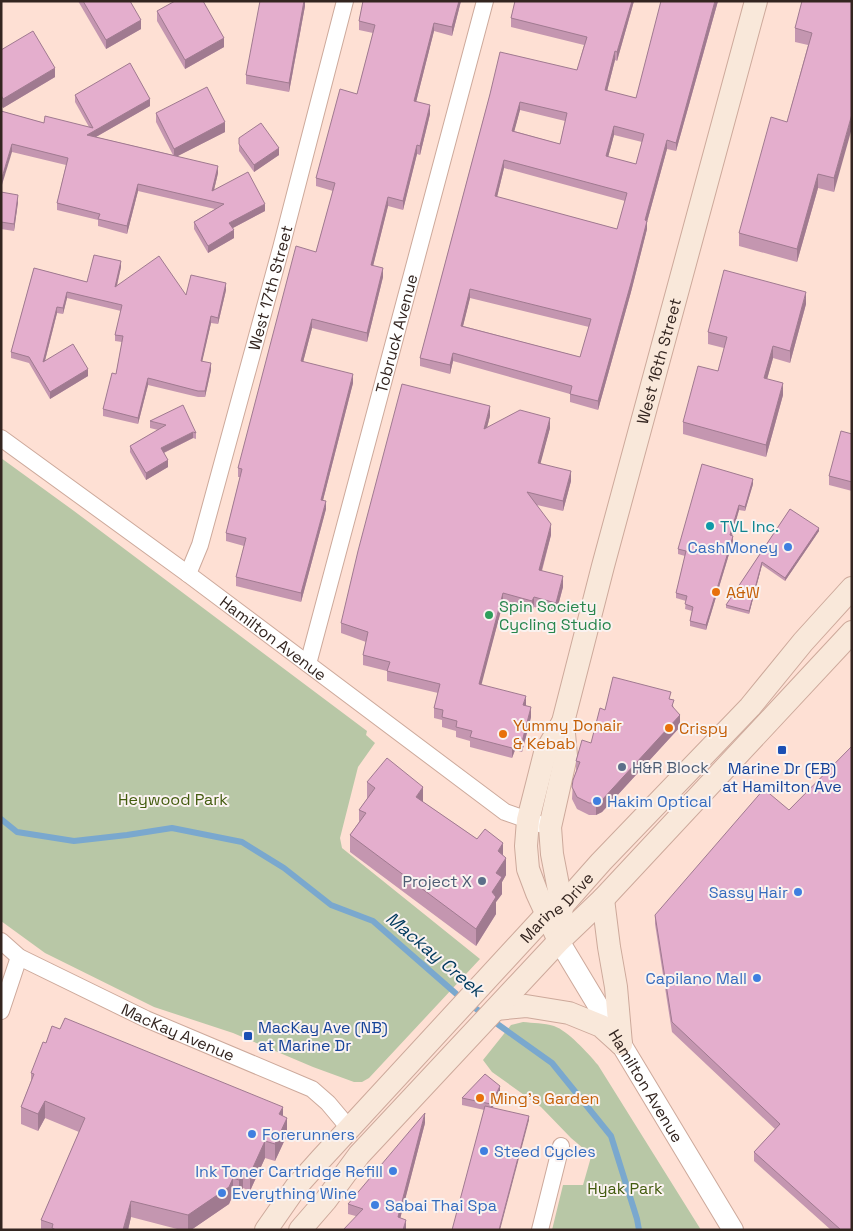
<svg xmlns="http://www.w3.org/2000/svg" width="853" height="1231" font-family="'Space Grotesk',sans-serif">
<style>
.green{fill:#b8c7a6}
.lines{fill:none;stroke-linecap:round;stroke-linejoin:round}
.stream{stroke:#7aa8ce;stroke-width:6}
.minor-casing{stroke:#cda99b;stroke-width:18}
.tertiary-casing{stroke:#cda99b;stroke-width:22}
.secondary-casing{stroke:#cda99b;stroke-width:24}
.minor{stroke:#fff;stroke-width:16}
.tertiary{stroke:#fff;stroke-width:20}
.secondary{stroke:#f9e8da;stroke-width:22}
.wall{fill:#c496b0;fill-rule:evenodd}
.shaded-wall{fill:#a07a90}
.building{fill:#e4aecd;stroke:#a07a90;fill-rule:evenodd}
.culture-dot{fill:#0f9aa8;stroke:#faf2f0;stroke-width:2}
.shop-dot{fill:#3f7fe0;stroke:#faf2f0;stroke-width:2}
.food-dot{fill:#e8710a;stroke:#faf2f0;stroke-width:2}
.leisure-dot{fill:#2e9e5b;stroke:#faf2f0;stroke-width:2}
.transit-dot{fill:#1a4fb4;stroke:#faf2f0;stroke-width:2}
.service-dot{fill:#5c6f8a;stroke:#faf2f0;stroke-width:2}
.labels{text-anchor:middle;dominant-baseline:central;stroke-width:4;stroke-linejoin:round;paint-order:stroke}
.street-label{font-size:16px;fill:#332520;stroke:#faf2f0}
.culture-label{font-size:16px;fill:#0d838f;stroke:#faf2f0;text-anchor:start}
.shop-label{font-size:16px;fill:#366cbe;stroke:#faf2f0;text-anchor:start}
.food-label{font-size:16px;fill:#c56008;stroke:#faf2f0;text-anchor:start}
.leisure-label{font-size:16px;fill:#27864d;stroke:#faf2f0;text-anchor:start}
.service-label{font-size:16px;fill:#4e5e75;stroke:#faf2f0;text-anchor:start}
.transit-label{font-size:16px;fill:#164399;stroke:#faf2f0}
.park-label{font-size:16px;fill:#435c0f;stroke:#faf2f0}
.water-label{font-size:18px;font-style:italic;fill:#003a5e;stroke:#faf2f0}
</style>
<rect width="100%" height="100%" fill="#fee0d4"/>
<g class="green">
<path d="M1,458L74,511L367,731L366,735L375,743L358,767L340,838L342,848L480,959L369,1078L362,1082H354L313,1067L233,1033L154,1007L45,953L1,921Z"/>
<path d="M523,1022C533,1023 544,1023 554,1026C568,1031 588,1053 598,1065L701,1230H552L563,1185H583L591,1157L584,1149L571,1138L541,1107L492,1072L483,1060L511,1025Z"/>
</g>
<g class="lines">
<path class="stream" d="M1,819L17,832L74,841L127,835L172,828L242,842L284,868L331,905L373,921L461,998L552,1063L611,1136L637,1219L639,1230"/>
<defs>
<g id="minor">
<path id="s1" d="M1,438L188,574L505,812L539,824"/>
<path id="s2" d="M188,574L200,545L281,248L345,1"/>
<path id="s3" d="M308,664L485,1"/>
<path id="s4" d="M1,941L19,957L146,1019L312,1089L328,1103L349,1128"/>
<path d="M1,1011L19,957"/>
<path d="M540,1230L561,1146"/>
</g>
<g id="tertiary">
<path id="s5" d="M559,941L733,1230"/>
</g>
<g id="secondary">
<path d="M603,899L609,947L616,987L621,1044"/>
<path d="M561,916L562,906L552,854L550,827L566,756L563,722"/>
<path id="s6" d="M559,941L537,893L528,869L526,846L528,820L545,753L563,722L603,566L756,1"/>
<path d="M496,1009L526,1006L569,1013L601,1026L621,1044"/>
<path id="s7" d="M266,1230L296,1187L321,1159L546,915L562,906L601,862L750,707L803,642L852,588"/>
<path d="M300,1230L326,1200L359,1155L559,941L603,899L852,632"/>
</g>
</defs>
<use href="#minor" class="minor-casing"/>
<use href="#tertiary" class="tertiary-casing"/>
<use href="#secondary" class="secondary-casing"/>
<use href="#minor" class="minor"/>
<use href="#tertiary" class="tertiary"/>
<use href="#secondary" class="secondary"/>
</g>
<g class="wall">
<path d="M78,1H130L141,29L106,49Z"/>
<path d="M305,1V6L289,92L246,84V75Z"/>
<path d="M363,1H461L452,36L434,31L416,102L430,114L420,155L417,154L403,210L388,206L373,266L383,277L367,342L312,328L303,362L353,383L323,500L326,509L301,602L236,586V577L244,546L226,541V533L240,477H238V468L316,252L333,191L316,186V178L357,94L373,33L359,30V21Z"/>
<path d="M515,1H634L617,61L615,60L607,91L636,98L718,1L676,151L667,149L647,222V229L631,292L598,410L570,402V394L453,361L450,374L420,366V358L490,94L577,70L584,45L511,27V18ZM520,110L565,121L560,144L514,131ZM614,135L642,142L636,164L608,157ZM504,168L625,201L617,229L497,197ZM470,298L589,327L580,357L463,326Z"/>
<path d="M852,1L834,192L818,188L797,262L739,246V233L787,122L808,45L795,42V28Z"/>
<path d="M157,11L224,47L185,69L157,21Z"/>
<path d="M1,50L55,77L3,108L1,105Z"/>
<path d="M75,95L150,106L96,137L173,155L156,122V113L225,132L177,156L218,173L214,190L265,211L233,228L234,238L208,253L194,229V222L215,209L138,191L127,234L98,226V220L57,210V203L66,165L12,152L1,111L44,123L89,127L75,102Z"/>
<path d="M239,138L279,155L254,172L239,151Z"/>
<path d="M1,192L18,202L14,231L1,229Z"/>
<path d="M121,267L117,286L186,295L226,290L218,324L211,323L202,361L211,370L205,397H198L148,385L138,424L103,416V409L116,374L122,342L115,341V335L121,311L67,298L63,314L57,313L45,361L88,376L50,399L29,363L11,358V352L34,268L87,282Z"/>
<path d="M806,304L790,363L773,358L767,379L783,395L766,457L683,434V422L718,371L724,348L708,344V332Z"/>
<path d="M490,416L487,427L550,428L540,463L571,481L563,511L537,505L551,535L542,571L563,587L556,613L534,607L532,611L503,603L481,684L526,705L531,717L522,752L515,750L512,758L470,747V741L456,737V731L442,727V720L434,718V708L438,693L387,681V671L363,665V655L366,642L341,633V623Z"/>
<path d="M150,421L196,433V439L193,438L164,453L168,467L146,480L130,452V446L158,430L150,428Z"/>
<path d="M852,434V491L829,485V476Z"/>
<path d="M753,484L745,511L739,510L732,536L733,541L706,630L690,626V621L692,611L685,609L686,601L676,598V593L685,556L678,554V549Z"/>
<path d="M790,509L819,531L785,581L762,565L749,614L726,608V605Z"/>
<path d="M671,699L680,727L602,812L596,815H589L577,809L572,799L573,780L576,771V761L591,743L605,710Z"/>
<path d="M367,782L423,802L477,839L503,855L506,875L502,882V894L496,902V914L476,946L350,852V835L359,822V810L367,799Z"/>
<path d="M655,915L852,1230H831L754,1161V1152L775,1129L672,1032L655,924Z"/>
<path d="M31,1073L283,1116L287,1135L275,1161L265,1158L250,1191L243,1188L239,1196L233,1195L229,1204L191,1230H181L131,1217L128,1230H41V1220L79,1132L45,1118L38,1131L21,1124V1107L31,1081Z"/>
<path d="M500,1092L492,1107L529,1120L462,1105V1098Z"/>
<path d="M425,1123L400,1218L406,1229L348,1214V1204Z"/>
</g>
<g class="shaded-wall">
<path d="M304,1H305V6L289,92V83Z"/>
<path d="M459,1H461L452,36V27Z"/>
<path d="M632,1H634L617,61V52Z"/>
<path d="M715,1H718L676,151V143Z"/>
<path d="M141,20V29L106,49V40Z"/>
<path d="M434,23V31L414,110V101Z"/>
<path d="M224,38V47L185,69V60Z"/>
<path d="M615,51V60L605,99V90Z"/>
<path d="M55,68V77L3,108V99Z"/>
<path d="M150,99V106L87,142V135Z"/>
<path d="M520,102V110L512,140V131Z"/>
<path d="M430,105V114L420,155V146Z"/>
<path d="M852,114V128L834,192V178Z"/>
<path d="M225,122V132L174,158V149Z"/>
<path d="M614,126V135L606,165V156Z"/>
<path d="M667,140V149L647,222V229L631,292L598,410V401L645,220Z"/>
<path d="M12,144V152L1,188V181Z"/>
<path d="M417,145V154L403,210V201Z"/>
<path d="M279,148V155L254,172V165Z"/>
<path d="M504,160V168L495,205V196Z"/>
<path d="M218,166V173L212,198V191Z"/>
<path d="M818,174V188L797,262V249Z"/>
<path d="M138,184V191L127,234V226Z"/>
<path d="M18,195V202L14,231V224Z"/>
<path d="M388,197V206L371,274V265Z"/>
<path d="M265,204V211L229,230V223Z"/>
<path d="M234,230V238L208,253V246Z"/>
<path d="M121,261V267L115,293V287Z"/>
<path d="M383,268V277L367,342V333Z"/>
<path d="M226,283V290L218,324V318Z"/>
<path d="M470,289V298L461,334V326Z"/>
<path d="M67,292V298L63,314V308Z"/>
<path d="M806,292V304L790,363V351Z"/>
<path d="M57,307V313L43,368V362Z"/>
<path d="M211,316V323L201,367V361Z"/>
<path d="M312,319V328L301,370V361Z"/>
<path d="M773,346V358L764,390V378Z"/>
<path d="M453,353V361L450,374V365Z"/>
<path d="M211,363V370L205,397V391Z"/>
<path d="M88,369V376L50,399V392Z"/>
<path d="M353,374V383L321,508V500Z"/>
<path d="M148,378V385L138,424V418Z"/>
<path d="M783,383V395L766,457V445Z"/>
<path d="M490,406V416L484,439V429Z"/>
<path d="M550,418V428L538,473V463Z"/>
<path d="M193,432V438L161,454V448Z"/>
<path d="M168,460V467L146,480V473Z"/>
<path d="M571,471V481L563,511V501Z"/>
<path d="M753,479V484L745,511V507Z"/>
<path d="M326,501V509L301,602V593Z"/>
<path d="M739,505V510L730,540V535Z"/>
<path d="M551,524V535L539,580V570Z"/>
<path d="M819,528V531L785,581V578Z"/>
<path d="M733,536V541L706,630V625Z"/>
<path d="M762,562V565L749,614V611Z"/>
<path d="M563,576V587L556,613V603Z"/>
<path d="M503,593V603L479,694V684Z"/>
<path d="M534,597V607L532,611V601Z"/>
<path d="M526,696V707L523,705Z"/>
<path d="M531,707V717L522,752V742Z"/>
<path d="M680,715V727L602,812L596,815V803Z"/>
<path d="M515,740V750L512,758V748Z"/>
<path d="M423,787V804L416,797Z"/>
<path d="M503,843V860L498,851Z"/>
<path d="M506,858V875L502,882V894L496,902V914L476,946V929L496,873Z"/>
<path d="M500,1086V1092L491,1111V1104Z"/>
<path d="M45,1101V1118L38,1131V1114Z"/>
<path d="M283,1107V1124L279,1114Z"/>
<path d="M425,1113V1123L398,1227V1217Z"/>
<path d="M529,1116V1120L500,1230H499Z"/>
<path d="M287,1118V1135L275,1161V1144Z"/>
<path d="M265,1141V1158L250,1191V1174Z"/>
<path d="M243,1171V1188L239,1196V1180Z"/>
<path d="M233,1178V1195L229,1204L191,1230H188V1215Z"/>
<path d="M131,1201V1217L128,1230H123Z"/>
<path d="M406,1220V1230H403Z"/>
</g>
<g class="building">
<path d="M83,1H130L141,20L106,40Z"/>
<path d="M175,1H203L224,38L185,60L157,11Z"/>
<path d="M260,1H304L289,83L246,75Z"/>
<path d="M363,1H459L452,27L434,23L414,101L430,105L420,146L417,145L403,201L388,197L371,265L383,268L367,333L312,319L301,361L353,374L321,500L326,501L301,593L236,577L246,538L226,533L242,469L238,468L296,246L316,252L335,183L316,178L340,89L357,94L375,25L359,21Z"/>
<path d="M515,1H632L617,52L615,51L605,90L636,98L661,1H715L676,143L667,140L645,220L647,221L631,283L598,401L570,394L572,386L453,353L450,365L420,358L490,94L500,52L577,70L587,37L511,18ZM520,102L567,113L560,144L512,131ZM614,126L644,134L636,164L606,156ZM504,160L627,193L617,229L495,196ZM470,289L591,319L580,357L461,326Z"/>
<path d="M802,1H852V114L834,178L818,174L797,249L739,233L771,117L787,122L812,33L795,28Z"/>
<path d="M33,31L55,68L3,99L1,95V50Z"/>
<path d="M130,63L150,99L87,135L218,166L212,191L248,172L265,204L229,223L234,230L208,246L194,222L224,204L138,184L127,226L98,219L100,214L57,203L68,158L12,144L1,181V111L44,123L45,116L93,128L75,95Z"/>
<path d="M207,87L225,122L174,149L156,113Z"/>
<path d="M261,123L279,148L254,165L239,144V138Z"/>
<path d="M1,192L18,195L14,224L1,222Z"/>
<path d="M94,255L121,261L115,287L159,256L186,295L191,275L226,283L218,318L211,316L201,361L211,363L205,391H198L148,378L138,418L103,409L112,373L116,374L123,336L115,335L122,305L67,292L63,308L57,307L43,362L73,344L88,369L50,392L29,357L11,352L34,268L87,282Z"/>
<path d="M724,270L806,292L790,351L773,346L764,378L783,383L766,445L683,422L698,366L718,371L727,337L708,332Z"/>
<path d="M402,384L490,406L484,429L520,410L550,418L538,463L571,471L563,501L527,492L551,524L539,570L563,576L556,603L534,597L532,601L503,593L479,684L526,696L523,705L531,707L522,742L515,740L512,748L470,737L472,731L456,727L457,721L442,717L443,710L434,708L440,684L387,671L390,662L363,655L368,632L341,623L358,551Z"/>
<path d="M183,405L196,433L193,432L161,448L168,460L146,473L130,446L166,425L150,421Z"/>
<path d="M841,431L852,434V482L829,476Z"/>
<path d="M702,464L753,479L745,507L739,505L730,535L733,536L706,625L690,621L693,607L685,604L687,596L676,593L686,551L678,549Z"/>
<path d="M790,509L819,528L785,578L762,562L749,611L726,605Z"/>
<path d="M613,677L671,692L669,699L674,700L672,706L680,715L602,800L596,803H589L577,797L572,787L573,780L580,762L576,761L582,740L591,743L600,708L605,710Z"/>
<path d="M852,746V1230H841L754,1152L780,1124L672,1022L655,915L764,789L789,810Z"/>
<path d="M387,758L423,787L416,797L477,839L485,829L503,843L498,851L506,858L496,873L502,877L492,892L496,897L476,929L350,835L366,813L359,810L375,788L367,782Z"/>
<path d="M65,1018L283,1107L279,1114L287,1118L275,1144L265,1141L250,1174L243,1171L239,1180L233,1178L229,1187L188,1215L131,1201L123,1230H56L52,1228L53,1224L41,1220L85,1118L45,1101L38,1114L21,1107L34,1074L31,1073L43,1042L46,1043L52,1026L60,1029Z"/>
<path d="M485,1074L500,1086L491,1104L462,1098Z"/>
<path d="M485,1106L529,1116L499,1230H452Z"/>
<path d="M425,1113L398,1217L406,1220L403,1230H343L363,1209L348,1204Z"/>
</g>
<circle class="culture-dot" cx="710" cy="526" r="5"/>
<g class="shop-dot">
<circle cx="788" cy="547" r="5"/>
<circle cx="597" cy="801" r="5"/>
<circle cx="798" cy="892" r="5"/>
<circle cx="757" cy="978" r="5"/>
<circle cx="252" cy="1134" r="5"/>
<circle cx="484" cy="1151" r="5"/>
<circle cx="393" cy="1171" r="5"/>
<circle cx="222" cy="1193" r="5"/>
<circle cx="375" cy="1205" r="5"/>
</g>
<g class="food-dot">
<circle cx="716" cy="592" r="5"/>
<circle cx="669" cy="728" r="5"/>
<circle cx="503" cy="734" r="5"/>
<circle cx="480" cy="1098" r="5"/>
</g>
<circle class="leisure-dot" cx="489" cy="615" r="5"/>
<g class="transit-dot">
<rect x="777" y="745" width="10" height="10" rx="2.5"/>
<rect x="243" y="1031" width="10" height="10" rx="2.5"/>
</g>
<g class="service-dot">
<circle cx="622" cy="767" r="5"/>
<circle cx="482" cy="881" r="5"/>
</g>
<g class="labels">
<g class="street-label">
<text stroke="none"><textPath href="#s2" startOffset="298">West 17th Street</textPath></text>
<text stroke="none"><textPath href="#s3" startOffset="342">Tobruck Avenue</textPath></text>
<text stroke="none"><textPath href="#s6" startOffset="606">West 16th Street</textPath></text>
<text stroke="none"><textPath href="#s1" startOffset="338">Hamilton Avenue</textPath></text>
<text stroke="none"><textPath href="#s7" startOffset="435">Marine Drive</textPath></text>
<text stroke="none"><textPath href="#s4" startOffset="200">MacKay Avenue</textPath></text>
<text stroke="none"><textPath href="#s5" startOffset="169">Hamilton Avenue</textPath></text>
</g>
<g class="culture-label">
<text x="720" y="526">TVL Inc.</text>
</g>
<g class="shop-label">
<text x="778" y="547" text-anchor="end">CashMoney</text>
<text x="607" y="801">Hakim Optical</text>
<text x="788" y="892" text-anchor="end">Sassy Hair</text>
<text x="747" y="978" text-anchor="end">Capilano Mall</text>
<text x="262" y="1134">Forerunners</text>
<text x="494" y="1151">Steed Cycles</text>
<text x="383" y="1171" text-anchor="end">Ink Toner Cartridge Refill</text>
<text x="232" y="1193">Everything Wine</text>
<text x="385" y="1205">Sabai Thai Spa</text>
</g>
<g class="food-label">
<text x="726" y="592">A&amp;W</text>
<text x="513" y="725">Yummy Donair<tspan x="513" dy="18">&amp; Kebab</tspan></text>
<text x="679" y="728">Crispy</text>
<text x="490" y="1098">Ming’s Garden</text>
</g>
<g class="leisure-label">
<text x="499" y="606">Spin Society<tspan x="499" dy="18">Cycling Studio</tspan></text>
</g>
<g class="service-label">
<text x="632" y="767">H&amp;R Block</text>
<text x="472" y="881" text-anchor="end">Project X</text>
</g>
<g class="transit-label">
<text x="782" y="768">Marine Dr (EB)<tspan x="782" dy="18">at Hamilton Ave</tspan></text>
<text x="258" y="1027" text-anchor="start">MacKay Ave (NB)<tspan x="258" dy="18">at Marine Dr</tspan></text>
</g>
<g class="park-label">
<text x="173" y="799">Heywood Park</text>
<text x="625" y="1188">Hyak Park</text>
</g>
<g class="water-label">
<text transform="translate(435 954) rotate(40)">Mackay Creek</text>
</g>
</g>
<rect width="853" height="1231" fill="none" stroke="#332520" stroke-width="5"/>
</svg>
